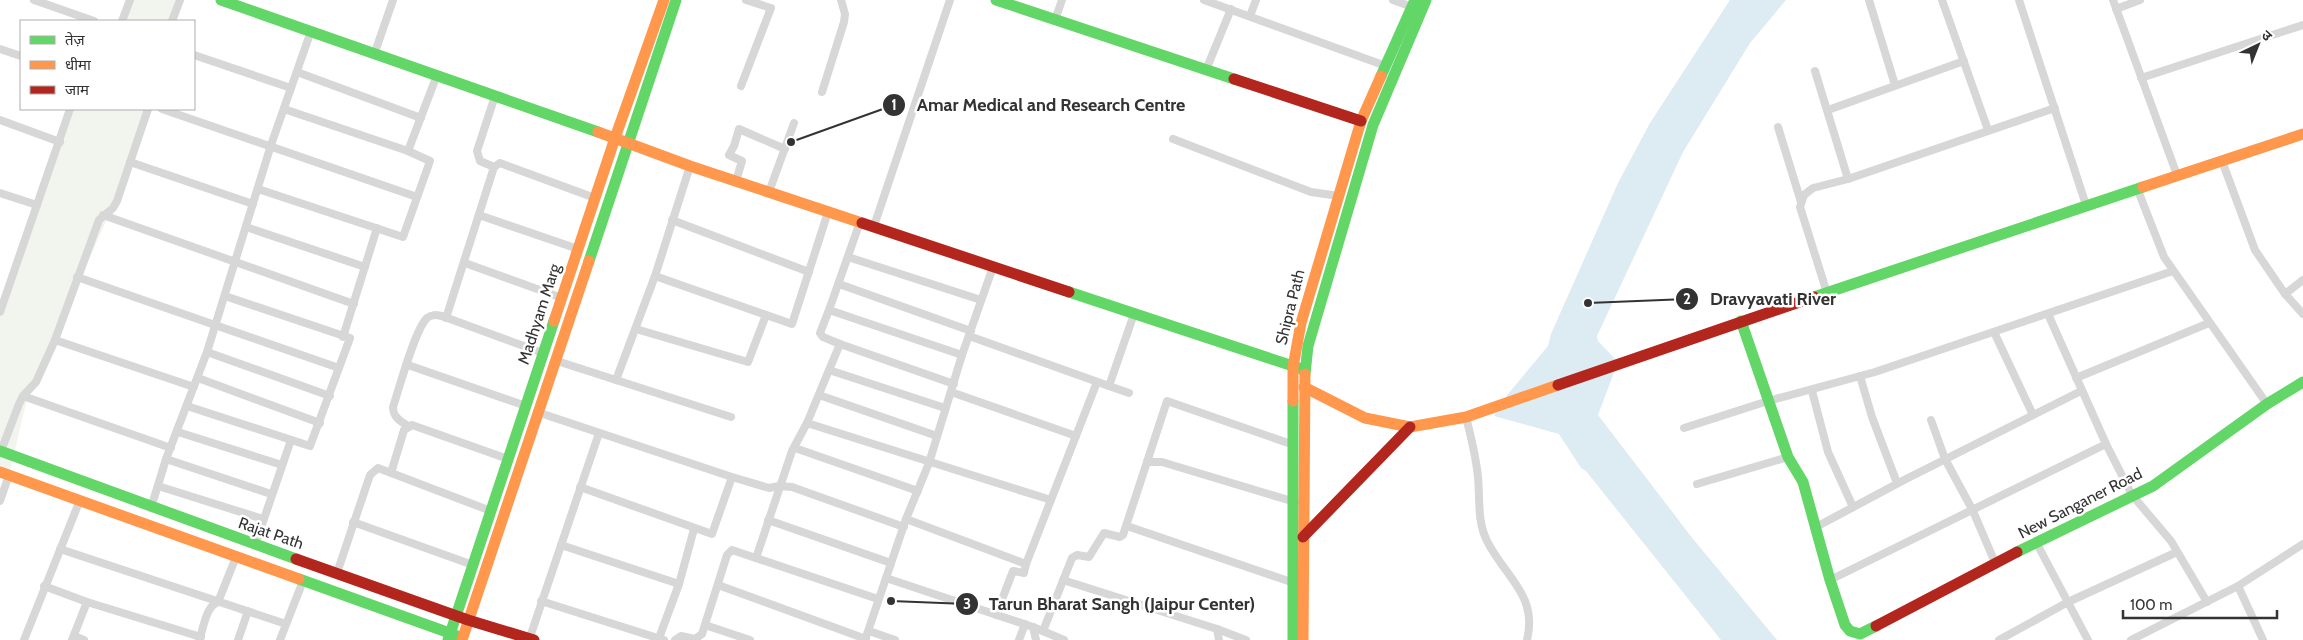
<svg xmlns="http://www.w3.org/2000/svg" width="2303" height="640" font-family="Cabin,'Noto Sans Devanagari',sans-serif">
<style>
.green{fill:#f1f5ed}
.water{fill:#ddebf3}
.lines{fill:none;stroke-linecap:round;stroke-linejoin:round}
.street{stroke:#d7d7d7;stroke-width:8}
.fast{stroke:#63d668;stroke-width:11}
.slow{stroke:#ff974d;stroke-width:11}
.jam{stroke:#b3261e;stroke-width:11}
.labels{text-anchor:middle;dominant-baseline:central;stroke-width:5;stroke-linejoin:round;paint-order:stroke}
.street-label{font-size:16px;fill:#333;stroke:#fff}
.leader{fill:none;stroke:#333;stroke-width:2}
.callout-dot{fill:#333;stroke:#fff;stroke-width:2}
.mark-label{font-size:15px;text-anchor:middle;font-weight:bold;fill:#fff}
.callout-label{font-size:18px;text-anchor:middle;font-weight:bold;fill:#333;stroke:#fff;stroke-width:5;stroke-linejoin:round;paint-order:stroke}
</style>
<rect width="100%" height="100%" fill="#fff"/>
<g class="green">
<path d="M130,0H179L171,21H122Z"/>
<path d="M70,109H146L108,217L28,395L9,475L0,472V312Z"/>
</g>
<path class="water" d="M1730,0H1786L1750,43L1683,152L1597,336L1598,341L1618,362L1598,415L1693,539L1777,640H1721L1586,471L1581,468L1559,434L1494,416L1508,394L1548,346L1551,334L1618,183L1650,123Z"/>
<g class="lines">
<g class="street">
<path d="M34,0L94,21"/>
<path d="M1204,0L1386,66"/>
<path d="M1393,0L1412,7"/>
<path d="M1869,0L1895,85"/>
<path d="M1942,0L1988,130"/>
<path d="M2019,0L2086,205"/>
<path d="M2113,0L2177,175"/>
<path d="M2116,9L2140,0"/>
<path d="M1250,16L1256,0"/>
<path d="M1055,20L1062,0"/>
<path d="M122,21L130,0"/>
<path d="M172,21L180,0"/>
<path d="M0,49L21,56"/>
<path d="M194,55L291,88"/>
<path d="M374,55L393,0"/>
<path d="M1206,70L1231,9"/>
<path d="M1815,71L1848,179"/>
<path d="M297,72L421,118"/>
<path d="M2141,78L2303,25"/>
<path d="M741,86L771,8L746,0"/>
<path d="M822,92L844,22L845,14L841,0"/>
<path d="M162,109L417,197"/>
<path d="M1828,110L1964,61"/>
<path d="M0,120L60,142"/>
<path d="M1778,127L1801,202"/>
<path d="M1173,139L1311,192L1339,196"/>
<path d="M408,151L437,75"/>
<path d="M2222,161L2255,250L2285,294L2303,314"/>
<path d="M130,162L253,204"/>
<path d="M494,167L480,161L477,151L495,96"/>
<path d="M736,181L742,161L729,155L734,146L739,129L785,149"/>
<path d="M2137,188L2164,257L2267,404"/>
<path d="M258,189L403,237L430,161L408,151L284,109"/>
<path d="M769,192L794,123"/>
<path d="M0,193L37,205"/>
<path d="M103,215L354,304"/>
<path d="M479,215L578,249"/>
<path d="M672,220L809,272"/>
<path d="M874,226L950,0"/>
<path d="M246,227L365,267"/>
<path d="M848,257L981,300"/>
<path d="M465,263L562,298"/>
<path d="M655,276L792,324L828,212"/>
<path d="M77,277L339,368"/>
<path d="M839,284L971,331"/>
<path d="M1827,293L1800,207L1804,195L1813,188L1848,179L2055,108"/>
<path d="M2285,294L2303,280"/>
<path d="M829,310L860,222"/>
<path d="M0,312L70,109"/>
<path d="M2048,314L2106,444L2132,495L2171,541L2207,602"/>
<path d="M446,318L494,167L500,163L595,198"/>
<path d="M636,329L748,362L766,315"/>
<path d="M1994,332L2033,415"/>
<path d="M969,336L1109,386L1134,314"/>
<path d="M343,337L377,228"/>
<path d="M55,340L194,387"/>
<path d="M207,352L330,396"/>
<path d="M557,361L731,417"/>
<path d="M408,365L526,406"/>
<path d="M829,370L840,344"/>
<path d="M1860,376L1872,417L1897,483"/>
<path d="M198,378L320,423"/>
<path d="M2076,378L2209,323"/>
<path d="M616,380L655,276L690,166"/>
<path d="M954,384L840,344L823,337L820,333L829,310L962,355"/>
<path d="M1109,386L1129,393"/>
<path d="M1812,391L1828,452L1853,507"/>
<path d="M951,392L1076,436"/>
<path d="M819,395L937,436"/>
<path d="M23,396L171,448"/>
<path d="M187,406L310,446L350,338L225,296"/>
<path d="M537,412L732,477L769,488L779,486L792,487L904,527"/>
<path d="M1466,417C1471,437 1476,456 1478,477C1480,499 1477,521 1487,541C1505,577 1538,595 1527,640"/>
<path d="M1931,420L1945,459L1973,511L1996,565"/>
<path d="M807,423L1051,500"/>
<path d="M408,426C400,421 393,417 393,407C399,389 415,329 427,318C432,314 436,315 442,316L543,353"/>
<path d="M1684,428L1768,401L1875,372L2173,271"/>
<path d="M178,432L282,465"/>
<path d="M795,448L918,491"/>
<path d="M1,451L19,404L23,396L36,382L55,340L99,220L113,208L117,201L148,109"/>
<path d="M166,459L271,494"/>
<path d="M1147,462L1167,401L1294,445"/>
<path d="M391,473L404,430L412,425L508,459"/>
<path d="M1697,484L1788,457"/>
<path d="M158,486L263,519"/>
<path d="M580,487L712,534L732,477"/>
<path d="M0,501L9,475"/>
<path d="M151,508L166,459L207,352L271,145L311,31"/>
<path d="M906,519L1026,564L1097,382"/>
<path d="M768,520L891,563"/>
<path d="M353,522L473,565"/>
<path d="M1127,526L1294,583"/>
<path d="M1816,527L1906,479L2081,391"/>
<path d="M2036,542L2088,640"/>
<path d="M255,545L291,440"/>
<path d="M561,545L679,584"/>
<path d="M60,549L286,624"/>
<path d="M756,558L792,451L807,423L829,370L945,408"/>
<path d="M337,573L370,475L378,468L491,511"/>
<path d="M886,578L1033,627L1064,640"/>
<path d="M1063,580L1217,629L1246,640"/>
<path d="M1830,580L2106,444"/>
<path d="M718,585L866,639"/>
<path d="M44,586L87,602L201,637"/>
<path d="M2238,586L2263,640"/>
<path d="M541,601L664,640"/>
<path d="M996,615L1013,571L1024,573L1026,564"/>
<path d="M705,625L750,640"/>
<path d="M1033,627L1036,640"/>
<path d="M1217,629L1219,640"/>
<path d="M869,631L895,640"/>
<path d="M1043,631L1072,558L1077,555L1089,557L1104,533L1120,537L1123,535L1147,462H1162L1295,502"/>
<path d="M74,636L84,640"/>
<path d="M659,638L679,584L694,529"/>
<path d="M24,640L80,500"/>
<path d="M72,640L87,602"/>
<path d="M199,640C204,628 205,607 218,602L236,557"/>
<path d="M238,640L248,611"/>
<path d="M280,640L303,581"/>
<path d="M529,640L599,433"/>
<path d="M675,640L681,636L695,639L702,634L727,555L732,550L878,599"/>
<path d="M865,640L906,519L929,463L962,355L993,267"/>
<path d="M1019,640L1025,624"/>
<path d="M1999,640L2068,602L2177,552"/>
<path d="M2131,640L2238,586L2303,544"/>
</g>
<g class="fast">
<path d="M221,0L598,132"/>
<path d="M996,0L1234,79"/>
<path d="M1381,76L1415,0"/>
<path d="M589,261L676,0"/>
<path d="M1069,292L1305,370"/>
<path d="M1814,297L2143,187"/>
<path d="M1741,321L1788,457L1803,482L1830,580L1845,625L1850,631L1860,634L1876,626"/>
<path d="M1305,374L1308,346L1373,125L1426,0"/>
<path d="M1293,401V640"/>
<path d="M0,451L296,559"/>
<path d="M2017,552L2153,486L2267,404L2303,382"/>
<path d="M299,579L455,635"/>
<path d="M448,640L554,321"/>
</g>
<g class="slow">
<path d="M598,132L690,166L862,223"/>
<path d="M2143,187L2303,134"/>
<path d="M554,321L615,138L664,0"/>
<path d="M1304,387L1365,418L1410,427L1466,417L1558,385"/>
<path d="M1293,401V367L1301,323L1361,121L1381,76"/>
<path d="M0,472L299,579"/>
<path d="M462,640L589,261"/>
<path d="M1303,640L1305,374"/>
</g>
<g class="jam">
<path d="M1234,79L1361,121"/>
<path d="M862,223L1069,292"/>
<path d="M1558,385L1814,297"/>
<path d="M1303,537L1410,427"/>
<path d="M296,559L468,620L534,640"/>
<path d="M1876,626L2017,552"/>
</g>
</g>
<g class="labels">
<g class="street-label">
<text transform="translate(1290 307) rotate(-76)">Shipra Path</text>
<text transform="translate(539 314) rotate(-72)">Madhyam Marg</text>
<text transform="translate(2080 503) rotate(-27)">New Sanganer Road</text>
<text transform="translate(271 533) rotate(19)">Rajat Path</text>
</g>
</g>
<path class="leader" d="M791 142L894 105M1588 303L1687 299M891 601L967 604"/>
<g class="callout-dot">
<circle cx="791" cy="142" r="5"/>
<circle cx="1588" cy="303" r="5"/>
<circle cx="891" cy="601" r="5"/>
<circle cx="894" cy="105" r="12"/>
<circle cx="1687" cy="299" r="12"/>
<circle cx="967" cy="604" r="12"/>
</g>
<g class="mark-label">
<text x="894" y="110">1</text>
<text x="1687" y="304">2</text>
<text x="967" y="609">3</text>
</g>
<g class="callout-label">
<text x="1051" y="111">Amar Medical and Research Centre</text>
<text x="1773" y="305">Dravyavati River</text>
<text x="1122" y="610">Tarun Bharat Sangh (Jaipur Center)</text>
</g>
<rect x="20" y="20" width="175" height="90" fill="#ffffff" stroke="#adadad"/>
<rect x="30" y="36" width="25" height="8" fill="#63d668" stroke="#adadad"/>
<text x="65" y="45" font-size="15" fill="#333333">तेज़</text>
<rect x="30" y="61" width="25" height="8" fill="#ff974d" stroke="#adadad"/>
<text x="65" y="70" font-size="15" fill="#333333">धीमा</text>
<rect x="30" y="86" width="25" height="8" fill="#b3261e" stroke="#adadad"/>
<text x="65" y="95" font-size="15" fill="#333333">जाम</text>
<g transform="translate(2258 45) rotate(43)" stroke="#ffffff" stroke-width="4" paint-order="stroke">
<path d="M0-4L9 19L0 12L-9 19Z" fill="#333333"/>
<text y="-8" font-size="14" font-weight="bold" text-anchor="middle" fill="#333333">उ</text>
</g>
<path d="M2123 610v8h154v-8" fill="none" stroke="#333333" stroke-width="2.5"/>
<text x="2130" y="610" font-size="15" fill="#333333" stroke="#ffffff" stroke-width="4" paint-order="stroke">100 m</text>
</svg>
